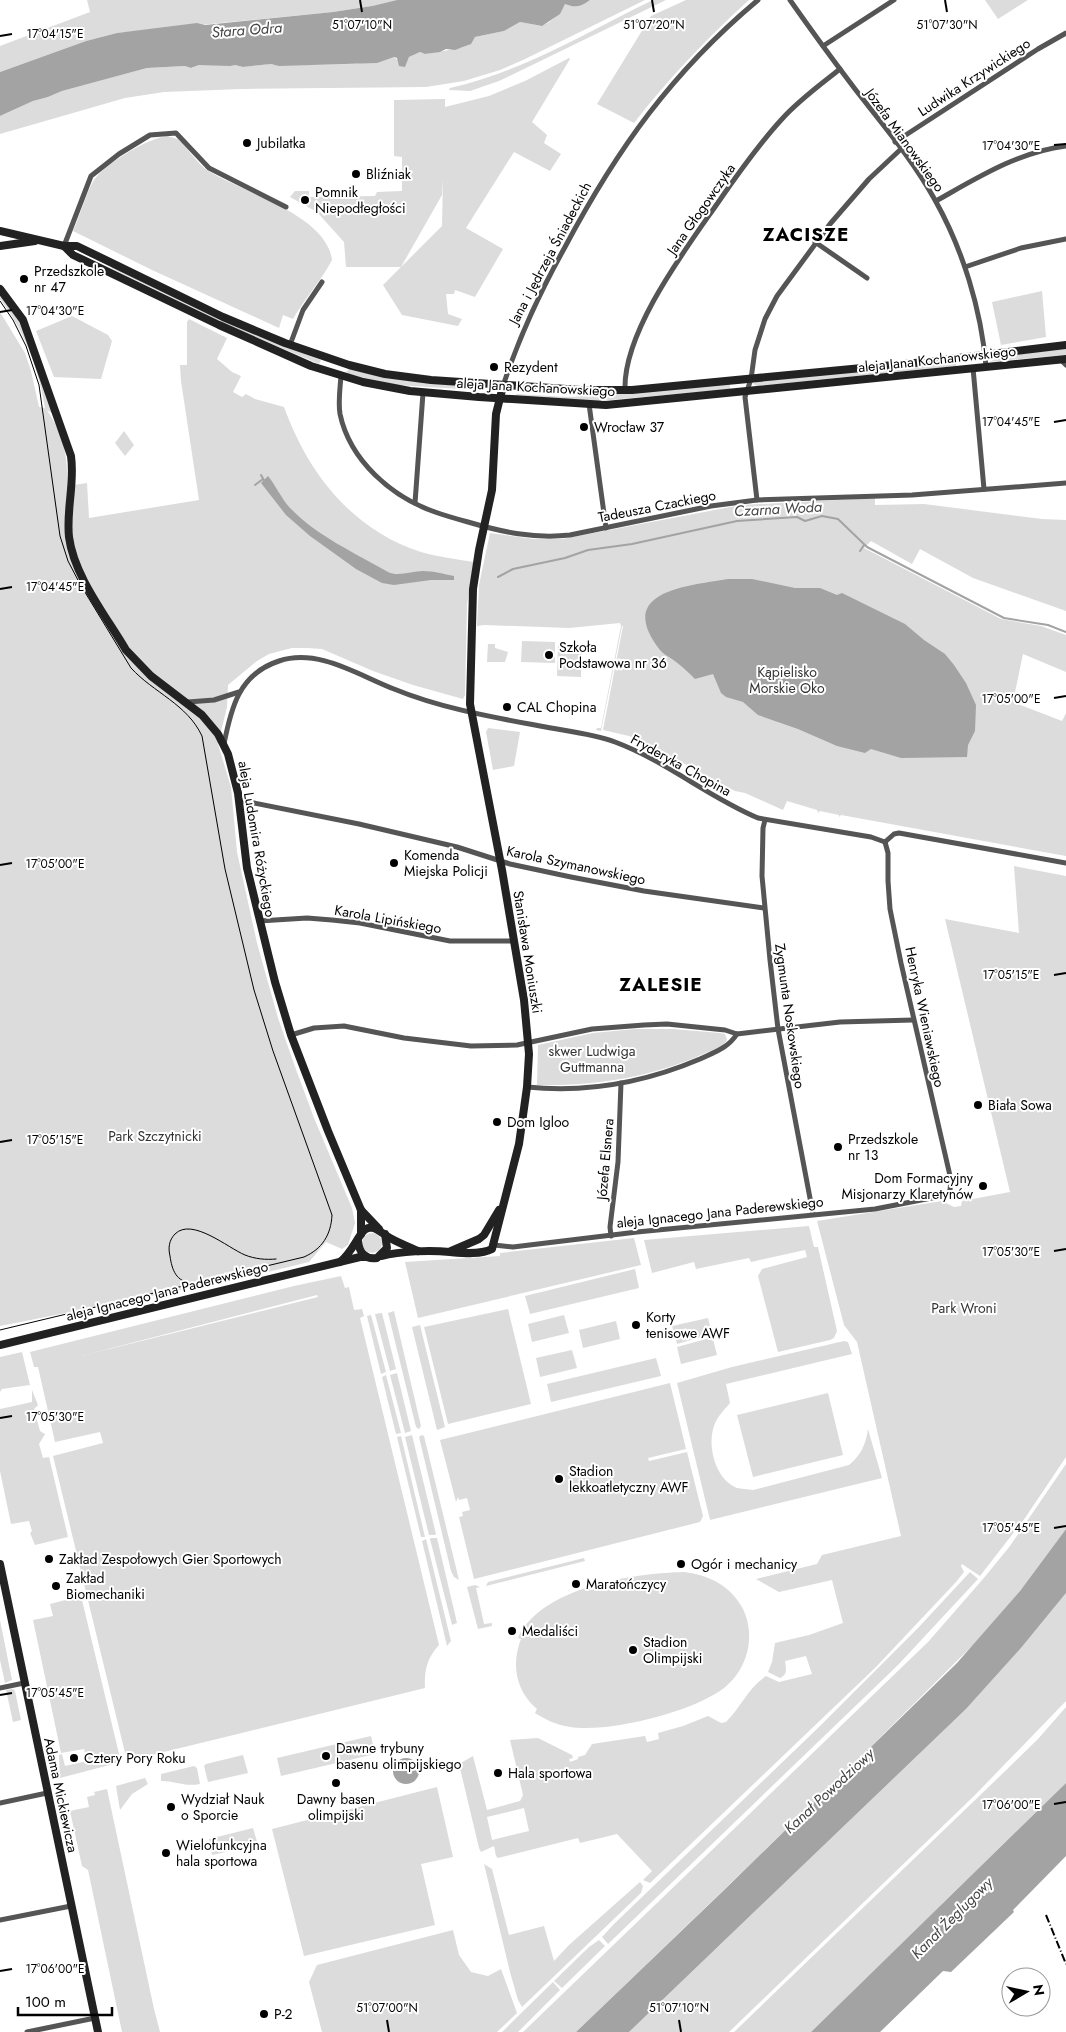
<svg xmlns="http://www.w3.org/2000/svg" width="1066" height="2032" font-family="Jost,sans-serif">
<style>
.green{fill:#dcdcdc;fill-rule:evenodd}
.water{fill:#a3a3a3}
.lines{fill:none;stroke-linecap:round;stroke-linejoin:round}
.stream{stroke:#a3a3a3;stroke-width:2}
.street{stroke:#555;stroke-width:5}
.secondary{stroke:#222;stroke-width:8}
.tram{stroke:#000;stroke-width:1}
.rail{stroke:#000;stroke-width:2;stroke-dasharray:8 2.5 1 2.5;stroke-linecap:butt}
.ticks{fill:none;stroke:#000;stroke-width:2}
.poi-dot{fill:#000;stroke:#fff;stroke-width:2}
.labels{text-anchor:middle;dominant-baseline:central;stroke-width:4;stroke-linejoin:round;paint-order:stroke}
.street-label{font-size:14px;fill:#000;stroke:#fff}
.poi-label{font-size:14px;fill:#000;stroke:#fff;text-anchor:start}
.park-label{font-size:14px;fill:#333;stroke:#fff}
.water-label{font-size:15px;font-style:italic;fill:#444;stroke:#fff}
.district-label{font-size:19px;font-weight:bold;letter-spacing:1px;fill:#000;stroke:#fff}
.ticks-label{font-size:12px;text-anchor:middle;fill:#000;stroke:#fff;stroke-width:4;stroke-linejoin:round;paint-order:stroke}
</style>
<rect width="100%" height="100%" fill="#fff"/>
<g class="green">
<path d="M87,0H397L372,6L333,12L117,33L86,41L0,72V46L90,12Z"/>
<path d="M590,0H645L523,60L500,70L464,81L426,87L241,89L164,92L125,98L0,134V116L33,101L48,97L62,91L147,68L185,66L192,68L199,65H235L243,67L270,64L279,65L355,64L394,57L405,66L409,57L420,52L425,54L461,48L468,45L475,37L504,31L520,22C526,23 531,24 536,25C548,28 560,13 565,4C574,8 582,6 590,0Z"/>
<path d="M653,0H666L499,81L470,91L449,90L450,88C522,72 587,32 653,0Z"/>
<path d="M686,0H749C707,38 669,78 634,123L597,104L651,16Z"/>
<path d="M985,0H1028L998,19Z"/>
<path d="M569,58L570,59L532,122L547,135L544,143L561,154L550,171L514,152L466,228L503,249L475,297L455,290L454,294H446L448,314L462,319L458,326L402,315L383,285L401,267H346L344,242L317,212L290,197L295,191H309V197L375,196L377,192L402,191V157L394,156V100L445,99V107L489,96L525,81ZM443,179L442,226L401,267L442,195Z"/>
<path d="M167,136L178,139L182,143C191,153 200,167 212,173C246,193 327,216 332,260C321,281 305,298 293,319L283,315L279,328L152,270L73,231C80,216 86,193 94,180C105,164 148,138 167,136Z"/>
<path d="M112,266L242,329L321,360L319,364L228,325L111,268Z"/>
<path d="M1042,291L1046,337L1001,345L992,302Z"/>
<path d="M0,294L15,312L21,324L53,414L47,410C64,437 68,455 67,486L87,483L89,518L199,500L181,381L180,365H187V322L189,319L227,338L217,359L232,372L241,376L233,392L242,397L246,394L255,399L284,407C308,473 352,530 421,552C438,557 456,559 474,562L467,604L465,695L463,699L413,685L373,671L322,649L307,648H292L269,654L257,661L228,685L227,707L218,744L231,787L237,852L257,943L278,1018L294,1064L314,1118L352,1208L355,1223L348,1245L342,1249L326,1242L309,1262L243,1278L0,1326V312L25,353L31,371L39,407L45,408C39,369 24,330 0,299Z"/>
<path d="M72,316L108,335L112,341L101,379L54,377L36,331Z"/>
<path d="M1066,348V355L989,362L999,357Z"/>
<path d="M956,362V366L757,386L753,384L755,382Z"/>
<path d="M350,369L407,381L476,387V390L397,385L350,375L346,372Z"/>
<path d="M730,384V389L600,401L516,396V394L567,397L632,393Z"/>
<path d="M124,431L134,445L125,456L115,443Z"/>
<path d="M875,498V505L924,504L1042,519L1066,520V611L973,578L920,549L912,564L871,541L864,548L1001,619L1041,626L1066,635V672L1023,654L1013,702L1062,721L1066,713V856L841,815L839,817V815L820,811L818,813L817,810L787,801L783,810L745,793L735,791L644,742L629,736L603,730L623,626H622L601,731L596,730L597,728H601L621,626L620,623L569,628L484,625L477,626L479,585L490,533L534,539H562L741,505Z"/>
<path d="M522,641L555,642V663L521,662Z"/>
<path d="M488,644H495V648L508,652L505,662H487Z"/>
<path d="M558,644L582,645L581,677L557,676Z"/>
<path d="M488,728L520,732L514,766L493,770L486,732Z"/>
<path d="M1014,866L1066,876V1457L1025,1518L980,1576L962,1564L961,1566L964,1572L956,1582L876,1667L650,1883L643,1880L652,1871L617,1834L580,1843L578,1838L498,1858L496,1856L494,1846L481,1852L479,1848L459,1764L473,1756L487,1810L520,1801L523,1795L510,1740L538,1738L572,1755L573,1758L569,1759L570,1762L578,1759V1757L585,1755L592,1744L645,1736L647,1742L659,1739L658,1733L683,1726L708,1716L721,1723L726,1722C741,1707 748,1688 766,1676L779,1682L812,1674L806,1656L785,1661C786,1669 788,1674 780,1678L768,1672L772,1662L775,1643L809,1635L843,1623L832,1580L779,1592L756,1579L817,1564L822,1555L901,1536L857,1342L844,1325L817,1221L942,1201L954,1207L961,1206L962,1201L1010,1192L945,919L1019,933ZM524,1808L529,1831L492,1840L487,1817Z"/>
<path d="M635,1029H673L720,1033L725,1034L727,1040C723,1048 710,1051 701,1055C649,1078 594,1086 537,1085L538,1045L593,1033Z"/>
<path d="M809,1226L814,1247H818L837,1331L834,1338L830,1340L778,1352L758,1276L762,1269L807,1257L805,1250L751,1262L749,1258L696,1269L694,1262L652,1273L644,1240Z"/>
<circle cx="372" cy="1243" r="10"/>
<path d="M634,1238L641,1265L418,1318L405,1262L500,1256V1253Z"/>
<path d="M635,1269L639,1288L530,1314L525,1296Z"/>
<path d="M341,1276L345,1288L349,1287L354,1310L362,1309L364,1316L360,1318L439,1645C427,1658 424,1671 425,1688L127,1761L53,1456L103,1443L100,1432L55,1442L38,1367H34L30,1352L294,1286ZM317,1295L318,1297L81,1356Z"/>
<path d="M508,1309L531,1404L448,1424L424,1327Z"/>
<path d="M394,1311L421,1426L419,1429L416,1427L388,1313Z"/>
<path d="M382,1313L396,1369L390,1371L375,1314Z"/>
<path d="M371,1315L386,1372L381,1374L367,1316Z"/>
<path d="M564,1315L569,1333L532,1342L528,1324Z"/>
<path d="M708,1318L712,1334L677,1344L672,1326Z"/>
<path d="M616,1321L620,1339L583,1348L579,1330Z"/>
<path d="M420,1325L445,1427L437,1430L412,1327Z"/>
<path d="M710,1338L713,1339L717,1355L681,1364L677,1347Z"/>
<path d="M844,1341L848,1342L852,1354L726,1384L730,1403C724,1410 717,1417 714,1426C707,1446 715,1479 737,1488C741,1489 748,1489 753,1490L849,1465C861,1455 866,1444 868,1429L882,1478L710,1520L677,1383L732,1367Z"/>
<path d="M572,1350L577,1368L540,1377L536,1358Z"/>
<path d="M22,1352L30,1385L2,1389L0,1392V1357Z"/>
<path d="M656,1358L661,1376L551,1402L547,1384Z"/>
<path d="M397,1373L411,1431L405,1433L390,1375Z"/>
<path d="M386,1375L401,1433L396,1434L382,1377Z"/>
<path d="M670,1383L686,1449L648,1458L649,1461L687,1452L703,1516L700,1522L474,1579L459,1517L463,1516L462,1512L470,1510L467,1498L459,1500L458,1497L456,1502L440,1440Z"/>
<path d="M32,1390L38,1405L34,1409L40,1431L45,1434L39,1444L43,1458L49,1457L68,1537L35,1545L30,1533L32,1531L29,1521L11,1524L0,1471V1409L32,1402Z"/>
<path d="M828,1393L843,1455L753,1477L737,1415Z"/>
<path d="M412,1435L436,1534L435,1535H429L405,1437Z"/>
<path d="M422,1435L424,1436L459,1580L454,1577L451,1571L419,1437Z"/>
<path d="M401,1436L425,1537H421L397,1437Z"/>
<path d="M1066,1464V1529L1020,1591L975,1643L822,1795L576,2032H523L928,1642L983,1579L1010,1546Z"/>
<path d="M431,1538H437L457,1623L452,1625L430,1539Z"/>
<path d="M426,1539L451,1641L447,1646L422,1541Z"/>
<path d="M584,1558L585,1561L486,1586L488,1582Z"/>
<path d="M684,1572C709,1575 731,1586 743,1609C756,1636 748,1669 724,1688C693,1712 609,1733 570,1727C557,1725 546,1720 535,1713L537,1709C516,1691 511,1665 521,1639L518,1638C541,1587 635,1573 684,1572Z"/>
<path d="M970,1572L978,1579L898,1665L608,1944L602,1937L614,1924L819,1727L918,1628Z"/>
<path d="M475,1585L480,1587L476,1588L484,1624L492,1623V1626L478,1629L467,1587Z"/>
<path d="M1066,1593V1701L975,1795L729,2032H629L966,1709L1021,1648Z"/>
<path d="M81,1596L121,1762L60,1778L59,1755L62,1754L65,1766L87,1761L84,1749L61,1753L33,1620L53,1616L50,1604Z"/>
<path d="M0,1620L12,1680L5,1683L0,1660Z"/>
<path d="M13,1689L15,1691L21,1720L13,1722L6,1690Z"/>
<path d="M1066,1707V1783L811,2032H734L999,1777L1038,1739Z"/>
<path d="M371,1736L375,1754L281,1776L277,1758Z"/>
<path d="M243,1755L248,1773L208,1782L204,1766L206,1764Z"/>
<path d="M194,1766L197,1768L200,1784C184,1787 176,1781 161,1781V1774Z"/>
<path d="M145,1778L148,1784L132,1794L120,1810L116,1786Z"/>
<path d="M437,1787L453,1857L421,1864L435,1925L304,1956L272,1829Z"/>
<path d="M107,1789L154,2009L160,2032H122L88,1870L82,1866L70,1811L89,1807L87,1797L95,1795L94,1792Z"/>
<path d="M253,1828L258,1845L212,1855L209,1839Z"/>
<path d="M484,1864L492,1869L509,1935L544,1926L554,1961L569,1945L640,1882L643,1886L641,1893L522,2007L518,2000L510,1972Z"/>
<path d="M453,1930L459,1955L471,1972L488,1976L501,1969L517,2013L497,2032H322L309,1982L317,1965Z"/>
<path d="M599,1940L605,1946L562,1988L554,1981L589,1947Z"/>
<path d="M553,1982L560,1990L518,2032H502Z"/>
</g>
<g class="water">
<path d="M397,0H590C581,7 575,8 565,4L560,14L542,26L520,22L504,31L475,37L471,44L455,50L446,49L440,52L425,54L420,52L409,57L405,67L399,66L397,58L394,57L377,63L279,66L271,64L243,67L235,65L230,66L199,65L191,68L185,66L147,68L62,91L48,97L33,101L0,116V72L86,41L117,33L197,23L205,25L333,12L372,6Z"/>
<path d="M268,476C276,486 281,498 290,508C317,536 355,553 388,572C398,577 412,571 423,571C433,571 444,574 454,576V580H431L394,585L382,583L356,569L310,536L286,515L261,483Z"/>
<path d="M728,579H752L795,588H820L837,595L842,593L905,624L924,640L945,654L954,665L966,683L976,705L975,731L968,745L967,757L901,758L871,749L865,753L837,746L798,729L758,715L743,702L726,697L721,693L713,674L695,679C688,672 681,665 672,659C668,656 663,654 660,650C614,591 687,586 728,579Z"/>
<path d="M1066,1529V1593L1021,1648L966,1709L629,2032H576L722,1892L957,1663L1020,1591Z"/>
<circle cx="406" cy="1771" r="13"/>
<path d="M1066,1783V1856L1013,1910L1014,1912L951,1972L943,1971L880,2032H811Z"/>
</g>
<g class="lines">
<g class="stream">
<path d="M261,475L265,482"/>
<path d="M255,485L263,479"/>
<path d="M860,551L864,545"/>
<path d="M498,577L513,569L565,558L588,550L632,544L737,521L797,517L805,521L822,516L838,519L867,547L1004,618L1048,625L1066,632"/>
</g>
<g class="street">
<path d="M790,0C811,30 833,60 855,89C883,125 913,160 935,200C963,250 981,309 986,366"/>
<path d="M823,46L894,0"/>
<path d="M895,142L1038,49L1066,33"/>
<path d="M936,201C977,178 1018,152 1066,146"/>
<path d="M815,242L867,278"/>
<path d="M64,246L91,176L119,154L150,135L176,133L209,168L286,207"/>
<path d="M965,267L1021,248L1066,239"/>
<path d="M290,345L303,310L322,282"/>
<path d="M1060,359L1066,365"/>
<path d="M973,368L984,489"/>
<path d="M341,376C340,389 338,402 340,414C350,461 392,497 435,512C446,516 457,519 468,522C502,532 534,539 570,535L711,506L757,500L912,495L1066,483"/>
<path d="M503,386C519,337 540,292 565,247C617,149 672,72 758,0"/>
<path d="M625,390C623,332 685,250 717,204C737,175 758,145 782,119C799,100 820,85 840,69"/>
<path d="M589,404L606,528"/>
<path d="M757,500L745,397L751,379L755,350L765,319L777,296L830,224L869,179L901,149"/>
<path d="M415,503L423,393"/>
<path d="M188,702L214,700L239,692"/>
<path d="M224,744C231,708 239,674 279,661C318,648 358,675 394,689C440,708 492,717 540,726C565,731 591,733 615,742C666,761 708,797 758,818L871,837L885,842"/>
<path d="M239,800L359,824L457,847L510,864L571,877L644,891L764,908"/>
<path d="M765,820L763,828L762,876L770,960L778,1029L813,1214"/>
<path d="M885,842L894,834L899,833L1066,863"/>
<path d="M259,921L307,918L332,920L360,923L450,941H513"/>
<path d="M291,1035L314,1028L344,1026L404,1038L471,1046L517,1045L592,1029L644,1025L667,1024L725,1030L737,1034L840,1022L913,1020"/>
<path d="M527,1087C586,1093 646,1082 700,1059C715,1052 728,1048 737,1034"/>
<path d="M611,1236L610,1227L618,1162L621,1083"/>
<path d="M494,1245L513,1247L637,1232L875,1209L947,1195L950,1190L951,1180L901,963L890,909L888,881V853L885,842"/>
<path d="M0,1688L24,1683"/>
<path d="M0,1803L47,1793"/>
<path d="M0,1920L71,1906"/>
<path d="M27,2032L95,2018"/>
</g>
<g class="secondary">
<path d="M0,231L64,246H77L223,317L285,343L349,365L385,374L431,380L581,390H632L925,362L1066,345"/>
<path d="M0,246L35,241"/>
<path d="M64,246L73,255L219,325L311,366L363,382L410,391L479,397L606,405L1066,359"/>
<path d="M0,289L23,320L71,456C75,483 66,510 69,537C74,576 106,616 126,650L151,676L202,715L218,734L228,754L238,793L247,868L275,982L291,1035L328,1131L361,1210V1234"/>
<path d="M361,1210L379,1229"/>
<path d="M358,1241C359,1252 365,1260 377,1258L387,1248L385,1234"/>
<path d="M451,1251L479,1239L484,1235L499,1210"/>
<path d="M381,1256C401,1251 430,1250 450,1252C462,1253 481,1255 492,1249L519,1144L527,1087L529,1054L524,1000L502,870L470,704L473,589L479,550L492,490L496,414L503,386"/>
<path d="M340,1262C350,1254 354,1244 361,1234C370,1220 381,1233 390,1238C399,1243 409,1247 418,1251"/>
<path d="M0,1345L360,1257H366"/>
<path d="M0,1564L98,2032"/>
</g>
<g class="tram">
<path d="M0,301L13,320L26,346L39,385L60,536L68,561L80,584L131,668C154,693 187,704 202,736L225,869L254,990L273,1051L332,1215C331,1235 322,1249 304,1257L0,1330"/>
<path d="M192,1283C176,1282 172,1270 170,1256C168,1248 169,1240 175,1234C192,1217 228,1248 245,1255C255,1259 266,1260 276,1259"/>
</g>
<path class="rail" d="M1046,1915L1066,1964"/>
</g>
<path class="ticks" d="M360,0L362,12M652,0L654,12M945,0L947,12M0,36L12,34M1054,145L1066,144M0,312L12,310M1054,422L1066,420M0,589L12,587M1054,698L1066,696M0,865L12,863M1054,975L1066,973M0,1142L12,1140M1054,1251L1066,1249M0,1418L12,1416M1054,1528L1066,1526M0,1695L12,1693M1054,1804L1066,1802M0,1971L12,1969M387,2020L389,2032M679,2020L681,2032"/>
<g class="poi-dot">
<circle cx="247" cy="143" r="5"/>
<circle cx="356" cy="174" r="5"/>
<circle cx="305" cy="200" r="5"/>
<circle cx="24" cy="279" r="5"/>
<circle cx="494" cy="367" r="5"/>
<circle cx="584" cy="427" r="5"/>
<circle cx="549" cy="655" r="5"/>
<circle cx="507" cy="707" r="5"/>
<circle cx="394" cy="863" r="5"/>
<circle cx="978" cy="1105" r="5"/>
<circle cx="497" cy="1122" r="5"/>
<circle cx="838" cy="1147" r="5"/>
<circle cx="983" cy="1186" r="5"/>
<circle cx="636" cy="1325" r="5"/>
<circle cx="559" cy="1479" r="5"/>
<circle cx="49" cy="1559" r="5"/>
<circle cx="681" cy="1564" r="5"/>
<circle cx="576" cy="1584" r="5"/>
<circle cx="56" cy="1586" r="5"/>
<circle cx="512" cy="1631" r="5"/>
<circle cx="633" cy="1650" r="5"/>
<circle cx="326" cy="1756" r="5"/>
<circle cx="74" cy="1758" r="5"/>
<circle cx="498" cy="1773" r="5"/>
<circle cx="336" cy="1783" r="5"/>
<circle cx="171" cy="1807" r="5"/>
<circle cx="166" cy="1853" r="5"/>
<circle cx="264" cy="2014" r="5"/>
</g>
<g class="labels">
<g class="street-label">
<text transform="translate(974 77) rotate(-33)">Ludwika Krzywickiego</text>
<text transform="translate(905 140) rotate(54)">Józefa Mianowskiego</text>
<text transform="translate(701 209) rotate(-55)">Jana Głogowczyka</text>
<text transform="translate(550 253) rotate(-62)">Jana i Jędrzeja Śniadeckich</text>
<text transform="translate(937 359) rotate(-6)">aleja Jana Kochanowskiego</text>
<text transform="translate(536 387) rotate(3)">aleja Jana Kochanowskiego</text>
<text transform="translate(657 506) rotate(-11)">Tadeusza Czackiego</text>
<text transform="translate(681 765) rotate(29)">Fryderyka Chopina</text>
<text transform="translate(257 839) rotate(80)">aleja Ludomira Różyckiego</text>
<text transform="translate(576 865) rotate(12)">Karola Szymanowskiego</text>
<text transform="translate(388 919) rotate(10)">Karola Lipińskiego</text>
<text transform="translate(528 952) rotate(81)">Stanisława Moniuszki</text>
<text transform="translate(790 1016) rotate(82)">Zygmunta Noskowskiego</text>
<text transform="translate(925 1017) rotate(78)">Henryka Wieniawskiego</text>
<text transform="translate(605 1159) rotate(-85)">Józefa Elsnera</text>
<text transform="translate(720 1212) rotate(-6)">aleja Ignacego Jana Paderewskiego</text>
<text transform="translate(167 1291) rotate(-14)">aleja Ignacego Jana Paderewskiego</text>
<text transform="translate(61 1795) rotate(78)">Adama Mickiewicza</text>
</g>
<g class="poi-label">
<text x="257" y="143">Jubilatka</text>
<text x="366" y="174">Bliźniak</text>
<text x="315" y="192">Pomnik<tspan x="315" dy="16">Niepodłegłości</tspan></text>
<text x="34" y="271">Przedszkole<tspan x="34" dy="16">nr 47</tspan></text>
<text x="504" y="367">Rezydent</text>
<text x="594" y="427">Wrocław 37</text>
<text x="559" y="647">Szkoła<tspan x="559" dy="16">Podstawowa nr 36</tspan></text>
<text x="517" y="707">CAL Chopina</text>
<text x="404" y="855">Komenda<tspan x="404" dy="16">Miejska Policji</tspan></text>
<text x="988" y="1105">Biała Sowa</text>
<text x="507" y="1122">Dom Igloo</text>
<text x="848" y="1139">Przedszkole<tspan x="848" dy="16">nr 13</tspan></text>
<text x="973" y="1178" text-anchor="end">Dom Formacyjny<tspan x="973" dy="16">Misjonarzy Klaretynów</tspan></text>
<text x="646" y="1317">Korty<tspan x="646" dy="16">tenisowe AWF</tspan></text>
<text x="569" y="1471">Stadion<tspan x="569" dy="16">lekkoatletyczny AWF</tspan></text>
<text x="59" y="1559">Zakład Zespołowych Gier Sportowych</text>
<text x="691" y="1564">Ogór i mechanicy</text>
<text x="66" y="1578">Zakład<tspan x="66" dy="16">Biomechaniki</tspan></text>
<text x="586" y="1584">Maratończycy</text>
<text x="522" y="1631">Medaliści</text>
<text x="643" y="1642">Stadion<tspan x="643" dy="16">Olimpijski</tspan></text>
<text x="336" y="1748">Dawne trybuny<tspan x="336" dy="16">basenu olimpijskiego</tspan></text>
<text x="84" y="1758">Cztery Pory Roku</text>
<text x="508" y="1773">Hala sportowa</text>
<text x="181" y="1799">Wydział Nauk<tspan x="181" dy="16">o Sporcie</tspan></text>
<text x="336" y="1799" text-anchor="middle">Dawny basen<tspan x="336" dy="16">olimpijski</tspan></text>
<text x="176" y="1845">Wielofunkcyjna<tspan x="176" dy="16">hala sportowa</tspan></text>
<text x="274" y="2014">P-2</text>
</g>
<g class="park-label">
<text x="787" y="672">Kąpielisko<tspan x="787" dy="16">Morskie Oko</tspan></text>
<text x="592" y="1051">skwer Ludwiga<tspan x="592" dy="16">Guttmanna</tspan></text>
<text x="155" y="1136">Park Szczytnicki</text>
<text x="964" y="1308">Park Wroni</text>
</g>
<g class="water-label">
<text transform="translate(247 30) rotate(-4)">Stara Odra</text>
<text transform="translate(778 509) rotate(-3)">Czarna Woda</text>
<text transform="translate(829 1791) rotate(-43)">Kanał Powodziowy</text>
<text transform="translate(952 1918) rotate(-45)">Kanał Żeglugowy</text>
</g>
<g class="district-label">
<text x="806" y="234">ZACISZE</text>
<text x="661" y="984">ZALESIE</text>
</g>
</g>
<g class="ticks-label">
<text x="362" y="29">51°07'10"N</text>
<text x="654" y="29">51°07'20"N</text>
<text x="947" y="29">51°07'30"N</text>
<text x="55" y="38">17°04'15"E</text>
<text x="1011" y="150">17°04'30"E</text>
<text x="55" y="315">17°04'30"E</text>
<text x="1011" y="426">17°04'45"E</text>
<text x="55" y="591">17°04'45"E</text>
<text x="1011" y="703">17°05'00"E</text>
<text x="55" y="868">17°05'00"E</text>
<text x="1011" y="979">17°05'15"E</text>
<text x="55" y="1144">17°05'15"E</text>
<text x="1011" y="1256">17°05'30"E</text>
<text x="55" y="1421">17°05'30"E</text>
<text x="1011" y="1532">17°05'45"E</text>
<text x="55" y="1697">17°05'45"E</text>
<text x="1011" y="1809">17°06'00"E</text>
<text x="55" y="1973">17°06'00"E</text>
<text x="387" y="2012">51°07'00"N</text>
<text x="679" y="2012">51°07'10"N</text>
</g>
<g transform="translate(1026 1992) rotate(81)"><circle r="24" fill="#ffffff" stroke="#999999"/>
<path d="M0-4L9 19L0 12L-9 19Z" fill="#000000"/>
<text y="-8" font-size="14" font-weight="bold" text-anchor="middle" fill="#000000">N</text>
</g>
<path d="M18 2007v8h94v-8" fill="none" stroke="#000000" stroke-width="2.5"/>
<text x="25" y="2007" font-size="15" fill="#000000" stroke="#ffffff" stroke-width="4" paint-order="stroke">100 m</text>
</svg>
